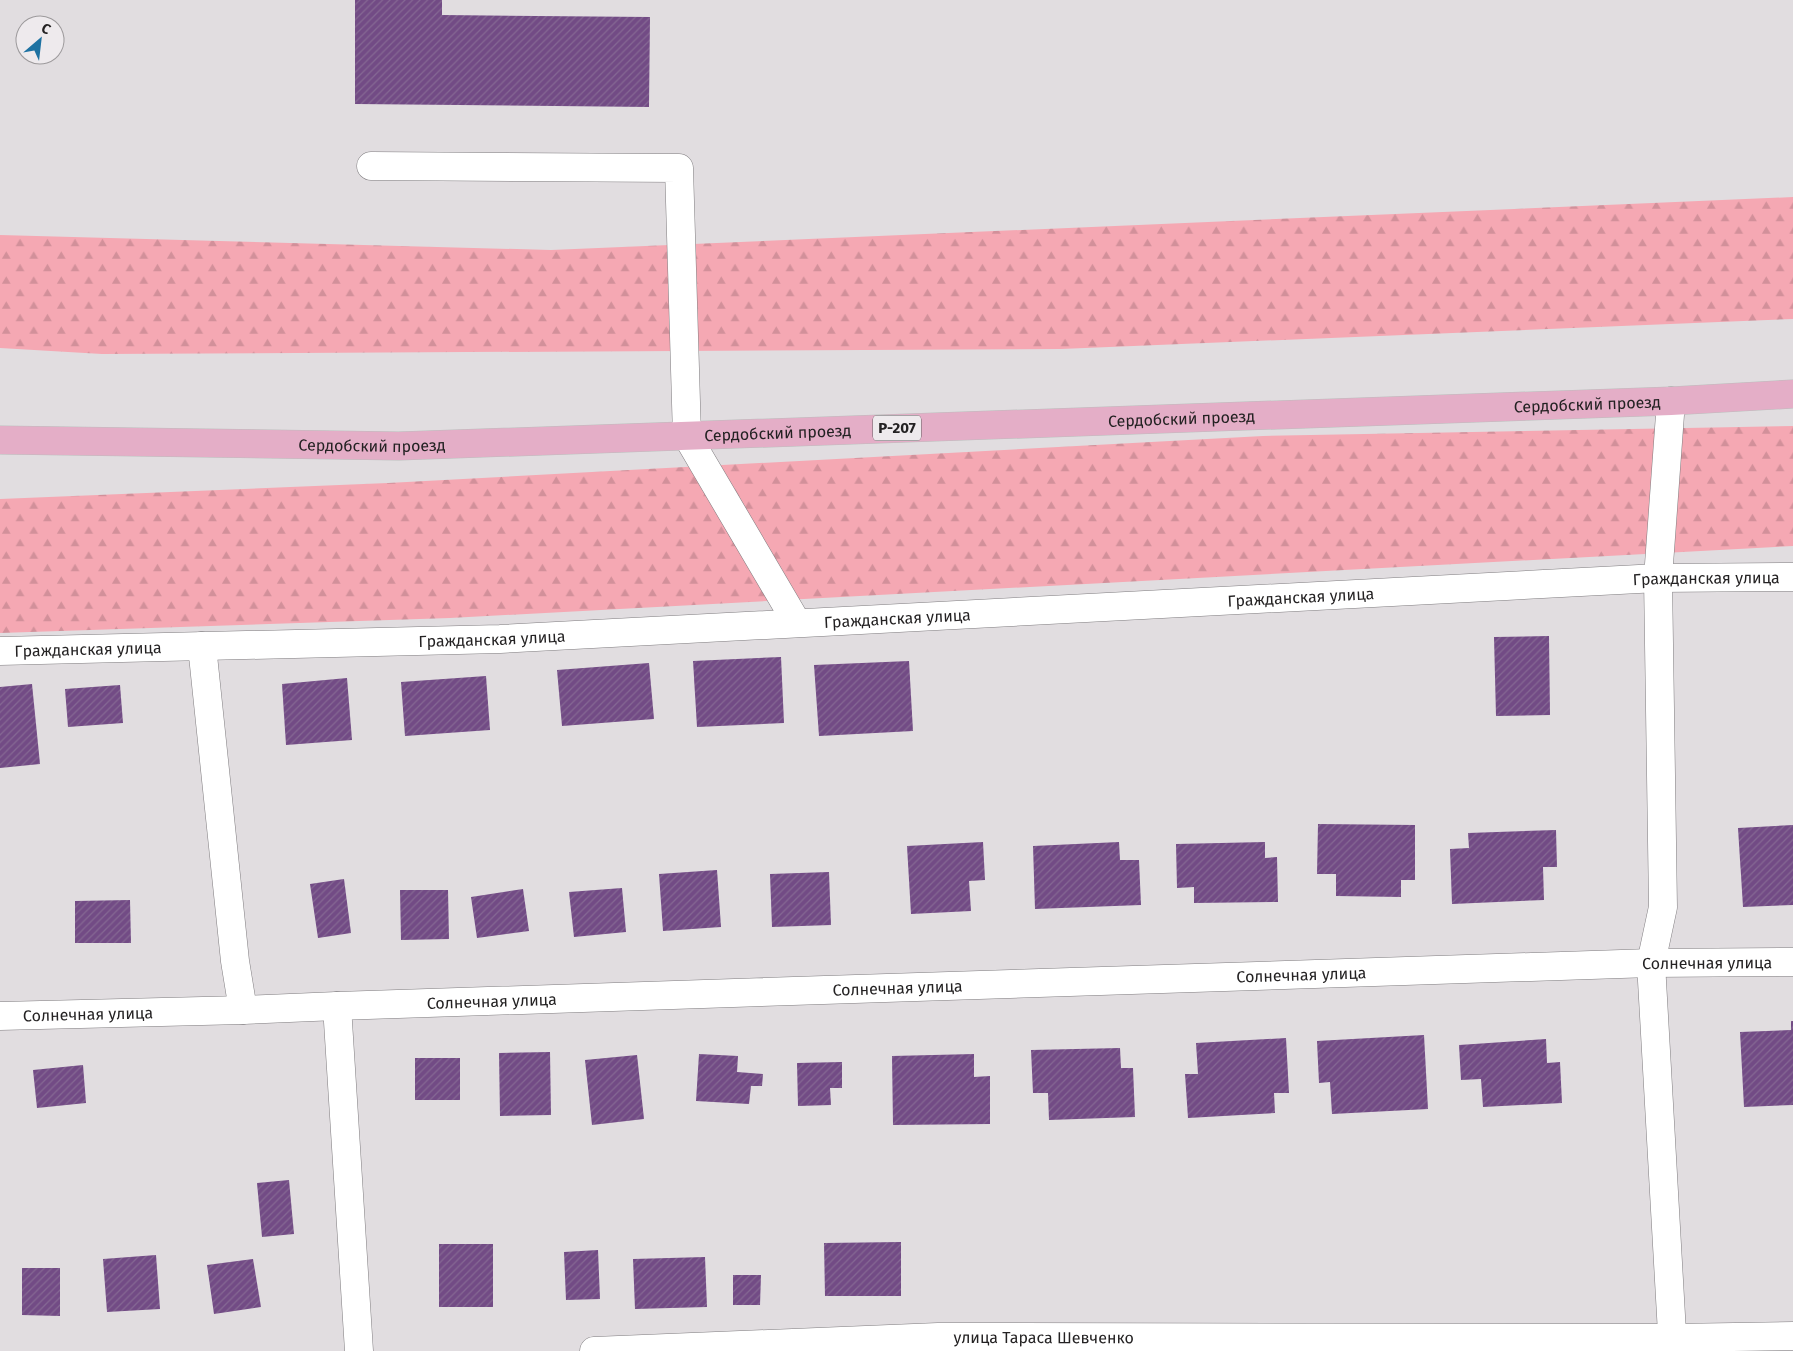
<svg xmlns="http://www.w3.org/2000/svg" width="1793" height="1351" font-family="'Fira Sans',sans-serif">
<style>
.forest{fill:url(#forest-firs)}
.building{fill:url(#building-hatch)}
.lines{fill:none;stroke-linecap:round;stroke-linejoin:round}
.minor-casing{stroke:#7f7c7f;stroke-width:29}
.major-casing{stroke:#bdbdbd;stroke-width:29}
.minor{stroke:#fff;stroke-width:28}
.major{stroke:#e4aec7;stroke-width:28}
.labels{text-anchor:middle;dominant-baseline:central;stroke-width:5;stroke-linejoin:round;paint-order:stroke}
.shield{fill:#eeeaed;stroke:#615e60;stroke-width:1}
.shield-label{font-size:15px;font-weight:bold;fill:#242223}
.street-label{font-size:16px;fill:#242223;stroke:#eeeaed}
</style>
<defs>
<pattern id="forest-firs" width="22" height="20" patternUnits="userSpaceOnUse" patternTransform="scale(1.25)"><rect width="22" height="20" fill="#f5a8b3"/><path d="M5 1l3.5 6h-7zM16 11l3.5 6h-7z" fill="#d2909a"/></pattern>
<pattern id="building-hatch" width="6" height="6" patternUnits="userSpaceOnUse" patternTransform="scale(1.25)"><rect width="6" height="6" fill="#724b85"/><path d="M-1 1l2-2M0 6l6-6M5 7l2-2" fill="none" stroke="#856893"/></pattern>
</defs>
<rect width="100%" height="100%" fill="#e1dde0"/>
<g class="forest">
<path d="M1793,197V319L1061,349L102,354L0,348V235L551,250Z"/>
<path d="M1793,426V546L450,618L0,633V499L388,483L1263,436Z"/>
</g>
<g class="building">
<path d="M355,0H442V15L650,17L649,107L355,104Z"/>
<path d="M1549,636L1550,715L1496,716L1494,637Z"/>
<path d="M781,657L784,723L697,727L693,661Z"/>
<path d="M909,661L913,731L819,736L814,665Z"/>
<path d="M649,663L654,719L562,726L557,670Z"/>
<path d="M486,676L490,730L405,736L401,682Z"/>
<path d="M347,678L352,740L286,745L282,684Z"/>
<path d="M32,684L40,764L0,768V687Z"/>
<path d="M120,685L123,723L68,727L65,689Z"/>
<path d="M1318,824L1415,825V880H1401V897L1336,896V874H1317Z"/>
<path d="M1793,825V905L1743,907L1738,828Z"/>
<path d="M1556,830L1557,867H1543L1544,900L1452,904L1450,849L1469,848L1468,833Z"/>
<path d="M983,842L985,880L969,881L971,911L911,914L907,846Z"/>
<path d="M1119,842L1120,860H1139L1141,905L1035,909L1033,846Z"/>
<path d="M1265,842V858L1277,857L1278,902L1194,903V887L1177,888L1176,844Z"/>
<path d="M717,870L721,927L663,931L659,874Z"/>
<path d="M829,872L831,925L772,927L770,874Z"/>
<path d="M344,879L351,933L318,938L310,884Z"/>
<path d="M622,888L626,932L574,937L569,892Z"/>
<path d="M523,889L529,931L477,938L471,897Z"/>
<path d="M400,890H448L449,939L401,940Z"/>
<path d="M130,900L131,943H75V901Z"/>
<path d="M1791,1021H1793V1105L1744,1107L1740,1032L1791,1030Z"/>
<path d="M1424,1035L1428,1109L1332,1114L1330,1082L1319,1083L1317,1041Z"/>
<path d="M1286,1038L1289,1093H1274L1275,1113L1188,1118L1185,1074H1198L1196,1043Z"/>
<path d="M1546,1039L1547,1063L1560,1062L1562,1103L1483,1107L1481,1079L1461,1080L1459,1045Z"/>
<path d="M1120,1048L1121,1068H1133L1135,1117L1049,1120L1048,1093H1033L1031,1050Z"/>
<path d="M550,1052L551,1115L500,1116L499,1053Z"/>
<path d="M699,1054L738,1056L737,1072L763,1074L762,1086H751L749,1104L696,1101Z"/>
<path d="M974,1054V1077L990,1076V1124L893,1125L892,1056Z"/>
<path d="M637,1055L644,1119L592,1125L585,1060Z"/>
<rect x="415" y="1058" width="45" height="42"/>
<path d="M842,1062V1088H830L831,1105L798,1106L797,1063Z"/>
<path d="M83,1065L86,1103L37,1108L33,1070Z"/>
<path d="M289,1180L294,1234L262,1237L257,1183Z"/>
<path d="M901,1242V1296H825L824,1243Z"/>
<rect x="439" y="1244" width="54" height="63"/>
<path d="M598,1250L600,1299L566,1300L564,1252Z"/>
<path d="M156,1255L160,1309L107,1312L103,1259Z"/>
<path d="M705,1257L707,1307L635,1309L633,1259Z"/>
<path d="M253,1259L261,1307L214,1314L207,1265Z"/>
<path d="M22,1268H60V1316L22,1315Z"/>
<path d="M733,1275H761L760,1305H733Z"/>
</g>
<g class="lines">
<defs>
<g id="minor">
<path d="M371,166L679,168L687,436L797,623"/>
<path d="M1671,401L1658,578L1663,907L1651,963L1673,1351"/>
<path d="M202,646L235,961L243,1010"/>
<path id="s1" d="M0,651L500,639L1658,578L1793,577"/>
<path d="M337,1006L359,1351"/>
<path id="s2" d="M0,1016L243,1010L337,1006L1651,963L1793,962"/>
<path id="s3" d="M594,1351L938,1337L1673,1338L1793,1336"/>
</g>
<g id="major">
<path id="s4" d="M0,440L399,446L1671,401L1793,394"/>
</g>
</defs>
<use href="#minor" class="minor-casing"/>
<use href="#major" class="major-casing"/>
<use href="#minor" class="minor"/>
<use href="#major" class="major"/>
</g>
<g class="labels">
<rect class="shield" x="873" y="415.5" width="48" height="25" rx="4"/>
<g class="shield-label">
<text x="897" y="428">Р-207</text>
</g>
<g class="street-label">
<text stroke="none"><textPath href="#s4" startOffset="1588">Сердобский проезд</textPath></text>
<text stroke="none"><textPath href="#s4" startOffset="1182">Сердобский проезд</textPath></text>
<text stroke="none"><textPath href="#s4" startOffset="778">Сердобский проезд</textPath></text>
<text stroke="none"><textPath href="#s4" startOffset="372">Сердобский проезд</textPath></text>
<text stroke="none"><textPath href="#s1" startOffset="1708">Гражданская улица</textPath></text>
<text stroke="none"><textPath href="#s1" startOffset="1302">Гражданская улица</textPath></text>
<text stroke="none"><textPath href="#s1" startOffset="898">Гражданская улица</textPath></text>
<text stroke="none"><textPath href="#s1" startOffset="492">Гражданская улица</textPath></text>
<text stroke="none"><textPath href="#s1" startOffset="88">Гражданская улица</textPath></text>
<text stroke="none"><textPath href="#s2" startOffset="1708">Солнечная улица</textPath></text>
<text stroke="none"><textPath href="#s2" startOffset="1302">Солнечная улица</textPath></text>
<text stroke="none"><textPath href="#s2" startOffset="898">Солнечная улица</textPath></text>
<text stroke="none"><textPath href="#s2" startOffset="492">Солнечная улица</textPath></text>
<text stroke="none"><textPath href="#s2" startOffset="88">Солнечная улица</textPath></text>
<text stroke="none"><textPath href="#s3" startOffset="450">улица Тараса Шевченко</textPath></text>
</g>
</g>
<g transform="translate(40 40) rotate(28)"><circle r="24" fill="#eeeaed" stroke="#9d9a9c"/>
<path d="M0-4L9 19L0 12L-9 19Z" fill="#1e72a2"/>
<text y="-8" font-size="14" font-weight="bold" text-anchor="middle" fill="#242223">С</text>
</g>
</svg>
